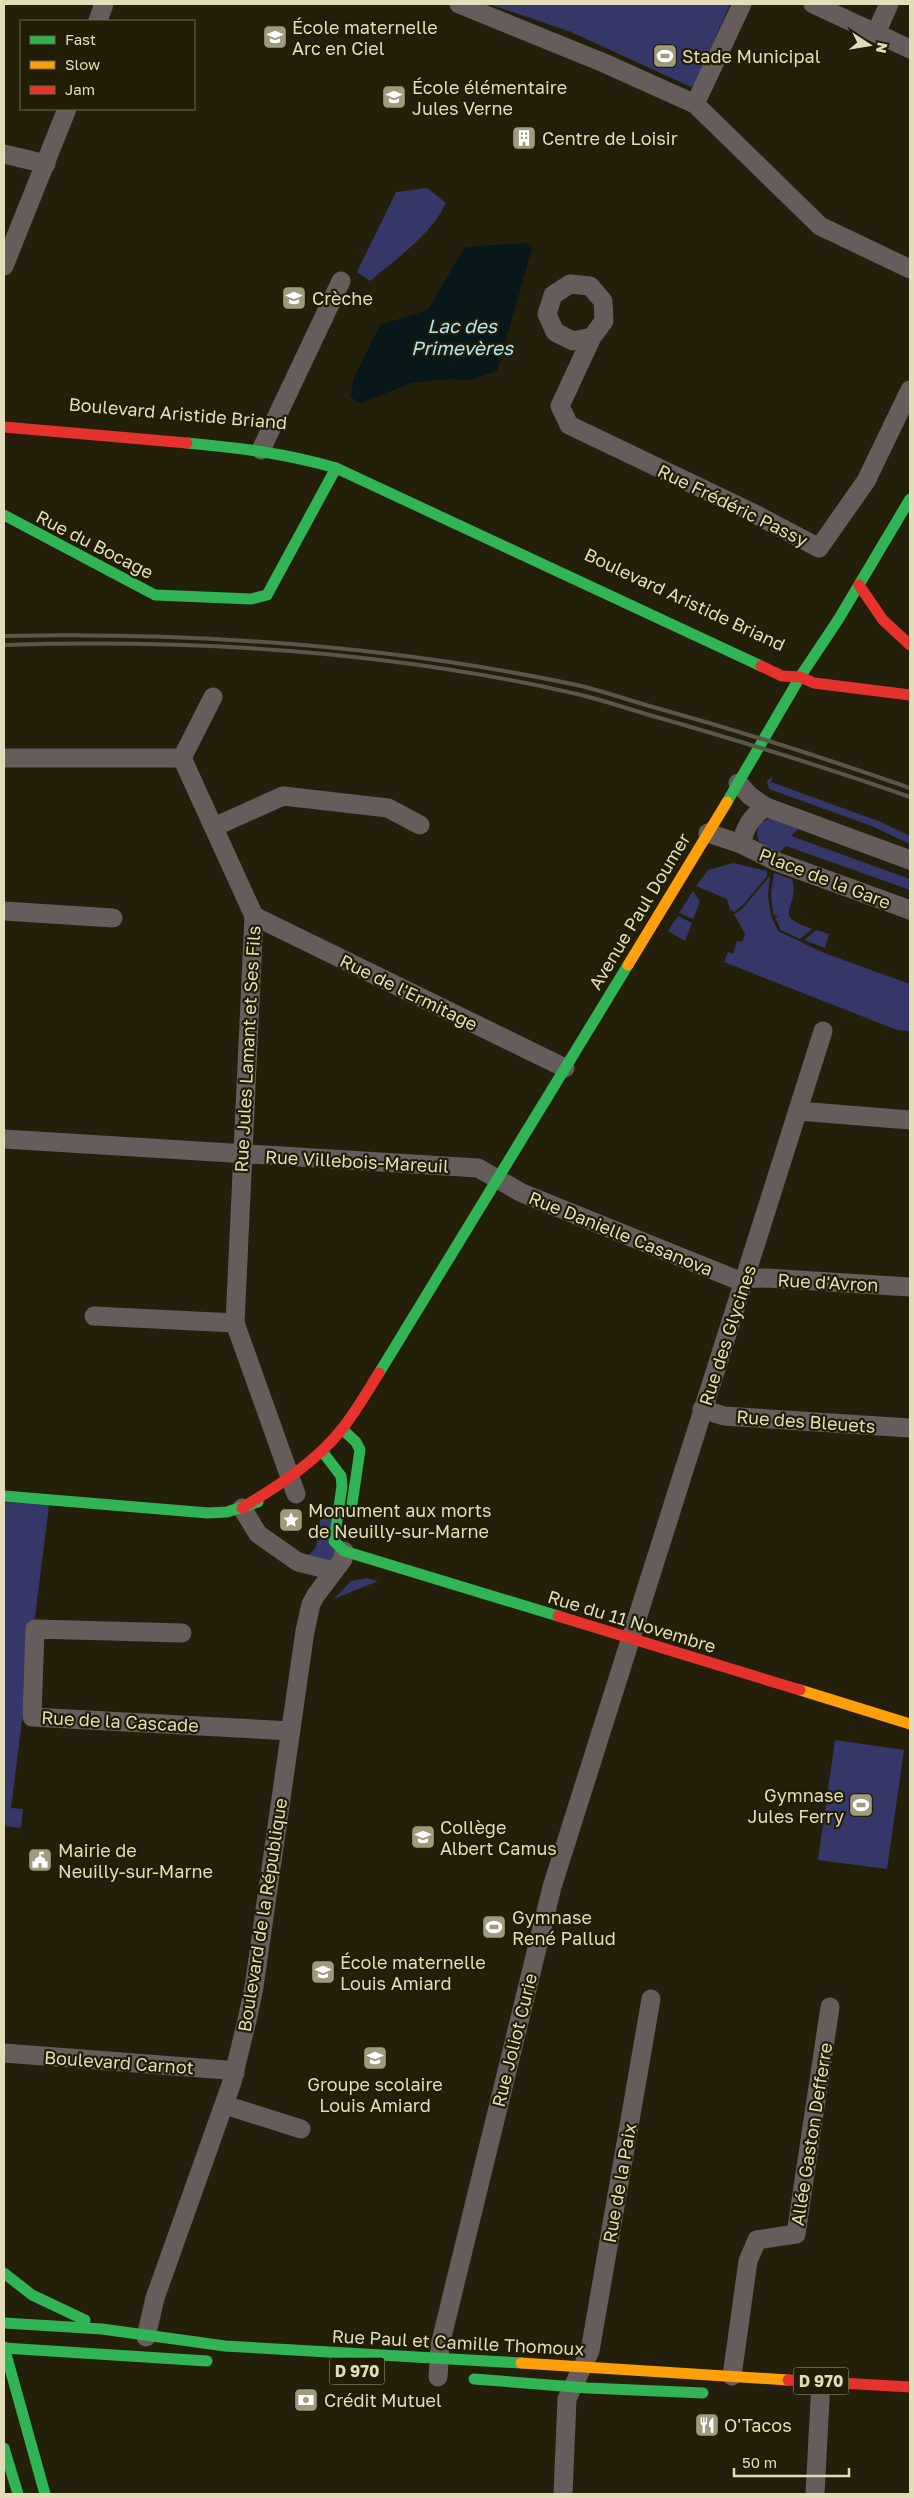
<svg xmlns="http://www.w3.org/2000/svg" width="914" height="2498" font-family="'Golos Text',sans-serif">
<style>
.green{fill:#353768}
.water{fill:#081719}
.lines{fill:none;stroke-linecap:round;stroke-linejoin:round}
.street{stroke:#665c5c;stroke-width:19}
.fast{stroke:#30b455;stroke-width:11}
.slow{stroke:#ff9f0a;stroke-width:11}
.jam{stroke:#e5322d;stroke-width:11}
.rail{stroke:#5c554b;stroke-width:4}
.labels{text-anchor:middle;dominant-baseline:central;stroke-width:4.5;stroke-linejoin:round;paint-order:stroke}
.shield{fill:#211d06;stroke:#a9a383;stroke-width:1}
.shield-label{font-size:16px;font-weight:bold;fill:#e3dcb9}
.poi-label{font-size:18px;fill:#e3dcb9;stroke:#211d06;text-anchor:start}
.street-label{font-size:18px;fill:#e3dcb9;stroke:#211d06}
.water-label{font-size:19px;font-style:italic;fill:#ace6f8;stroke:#211d06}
</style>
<rect width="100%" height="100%" fill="#241f0a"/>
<g class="green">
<path d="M489,4H730L696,82L691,87L571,32Z"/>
<path d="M427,188L446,203C431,235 397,258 370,281L357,272L396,192Z"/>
<path d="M772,776L771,782L881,822L910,836V844L869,825L769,789L767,781Z"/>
<path d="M770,818L801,826L791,836L910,879V890L786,846L775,857C763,847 753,841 759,824Z"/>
<path d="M733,863L767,871V876L743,905L734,912L730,909L727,899L696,886L708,870Z"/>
<path d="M774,873L792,879C801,908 769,914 812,929L800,939L781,930L775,918L778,917L773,914L771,892Z"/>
<path d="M770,876L768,895L771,916L778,931L824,953L910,984V1031L897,1030L724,962L728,952L733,954L737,941L742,942L745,934L734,914L742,909Z"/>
<path d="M693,891L700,902L693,919L679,913Z"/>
<path d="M678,916L692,923L685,941L668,931Z"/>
<path d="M816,930L829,934L825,948L804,940Z"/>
<path d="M4,1502L49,1505L11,1808L23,1809L21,1828L4,1826Z"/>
<path d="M322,1506L333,1507L335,1561L307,1557L316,1547Z"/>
<path d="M367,1578L378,1581L334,1599L351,1581Z"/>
<path d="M835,1740L904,1750L887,1869L818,1860Z"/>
</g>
<path class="water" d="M526,243L532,249L497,371L469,380L449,379L411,383L361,403L350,397L354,378L380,325L428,310L465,247Z"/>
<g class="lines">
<g class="street">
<path d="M459,4L604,63L695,104L820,226L910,269"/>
<path d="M813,4L910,49"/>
<path d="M98,21L104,4"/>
<path d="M876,33L889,4"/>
<path d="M695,104L742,4"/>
<path d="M4,154L46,164"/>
<path d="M4,266L67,109"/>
<path d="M592,337L573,341L555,332L547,314L553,295L570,284L590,286L603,301L604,321L592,337L560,406L569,425L753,513L819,548L866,481L910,390"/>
<path d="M261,450L341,281"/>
<path d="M4,758H182L254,916L235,1323L296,1494"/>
<path d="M182,758L213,697"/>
<path d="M738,783L750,796L766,807L910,860"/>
<path d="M214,827L283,796L388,808L420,825"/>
<path d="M708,833L741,844L775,861L910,910"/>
<path d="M741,844C745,828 751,816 766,807"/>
<path d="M4,911L113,918"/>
<path d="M254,916L565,1068"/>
<path d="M798,1111L910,1120"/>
<path d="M4,1139L478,1168L522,1193L735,1279L767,1278L910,1287"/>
<path d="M94,1316L235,1323"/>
<path d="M702,1409L724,1416L910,1428"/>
<path d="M242,1508L258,1534L298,1562L334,1571"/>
<path d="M182,1633L35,1629L32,1717L291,1731"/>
<path d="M4,2053L226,2070L235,2073"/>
<path d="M225,2105L301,2129"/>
<path d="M146,2337L155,2298L232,2082L248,2016L254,1987L305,1631L311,1604L316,1595L343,1559L344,1551"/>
<path d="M732,2376L748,2261L757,2240L796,2234L830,2007"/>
<path d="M438,2377L440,2345L552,1887L823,1031"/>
<path d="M563,2494L567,2399L590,2351L651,1999"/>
<path d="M815,2494L821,2381"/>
</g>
<g class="fast">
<path d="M187,443C240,448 284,453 336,468L761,666"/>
<path d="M4,515L155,595L251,599L267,595L336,468"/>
<path d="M727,802L800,677L838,620L910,499"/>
<path d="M379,1373L628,965"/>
<path d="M342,1429L356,1442L360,1450L352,1504"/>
<path d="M322,1451L341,1476L342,1486L334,1541L344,1551L558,1616"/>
<path d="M4,1496L208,1513L227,1512L258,1502"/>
<path d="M4,2273L32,2295L85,2320"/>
<path d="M4,2323L102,2329L225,2346L521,2363"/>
<path d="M4,2347L45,2494"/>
<path d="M4,2348L207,2361"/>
<path d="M474,2379L588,2388L703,2393"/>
<path d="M4,2448L18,2494"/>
</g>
<g class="slow">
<path d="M628,965L727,802"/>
<path d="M800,1690L910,1724"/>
<path d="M521,2363L788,2380"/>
</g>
<g class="jam">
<path d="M4,427L187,443"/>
<path d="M859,585L883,620L910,645"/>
<path d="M761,666L782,676L800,677L814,683L910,695"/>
<path d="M242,1508C278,1486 316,1462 342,1429C356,1411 367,1392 379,1373"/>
<path d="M558,1616L800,1690"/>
<path d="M788,2380L910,2387"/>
</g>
<g class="rail">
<path d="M4,636C197,632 388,645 577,685C603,691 628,700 653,707C740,731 825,758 910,788"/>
<path d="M4,645C195,639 390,651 577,694C603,700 628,709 653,716C740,741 825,767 910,797"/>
</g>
</g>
<defs>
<symbol id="school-square" viewBox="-11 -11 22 22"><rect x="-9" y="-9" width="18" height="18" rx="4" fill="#a09a7c" stroke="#211d06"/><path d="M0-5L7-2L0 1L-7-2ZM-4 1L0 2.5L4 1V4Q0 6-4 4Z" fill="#fff"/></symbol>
<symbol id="stadium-square" viewBox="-11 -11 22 22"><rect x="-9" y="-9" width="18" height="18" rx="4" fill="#a09a7c" stroke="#211d06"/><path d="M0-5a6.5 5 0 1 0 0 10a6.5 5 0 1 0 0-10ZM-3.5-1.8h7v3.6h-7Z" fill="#fff"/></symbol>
<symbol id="building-square" viewBox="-11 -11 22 22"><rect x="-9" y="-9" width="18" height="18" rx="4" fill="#a09a7c" stroke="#211d06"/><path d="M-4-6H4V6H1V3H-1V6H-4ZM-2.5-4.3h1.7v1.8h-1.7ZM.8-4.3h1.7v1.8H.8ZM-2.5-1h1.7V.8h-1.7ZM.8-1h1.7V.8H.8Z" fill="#fff"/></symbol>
<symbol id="sight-square" viewBox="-11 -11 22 22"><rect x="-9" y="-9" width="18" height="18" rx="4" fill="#a09a7c" stroke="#211d06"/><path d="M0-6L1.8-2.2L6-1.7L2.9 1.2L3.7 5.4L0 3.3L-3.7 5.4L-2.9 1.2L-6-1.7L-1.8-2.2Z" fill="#fff"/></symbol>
<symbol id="civic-square" viewBox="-11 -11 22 22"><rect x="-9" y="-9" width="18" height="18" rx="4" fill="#a09a7c" stroke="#211d06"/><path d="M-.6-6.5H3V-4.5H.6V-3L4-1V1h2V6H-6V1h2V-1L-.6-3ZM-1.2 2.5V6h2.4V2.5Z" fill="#fff"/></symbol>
<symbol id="bank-square" viewBox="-11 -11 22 22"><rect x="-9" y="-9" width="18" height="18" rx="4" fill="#a09a7c" stroke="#211d06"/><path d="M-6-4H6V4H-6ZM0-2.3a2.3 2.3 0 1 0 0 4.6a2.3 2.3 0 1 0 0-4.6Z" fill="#fff"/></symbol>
<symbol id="restaurant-square" viewBox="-11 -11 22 22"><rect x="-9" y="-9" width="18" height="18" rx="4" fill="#a09a7c" stroke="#211d06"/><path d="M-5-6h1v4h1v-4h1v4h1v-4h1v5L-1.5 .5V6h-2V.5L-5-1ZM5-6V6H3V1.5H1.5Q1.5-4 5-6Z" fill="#fff"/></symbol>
</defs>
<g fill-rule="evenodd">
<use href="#school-square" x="261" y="23" width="28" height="28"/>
<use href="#stadium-square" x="651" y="42" width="28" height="28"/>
<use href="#school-square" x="380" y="83" width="28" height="28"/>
<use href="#building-square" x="510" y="124" width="28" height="28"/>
<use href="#school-square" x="280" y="284" width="28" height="28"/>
<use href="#sight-square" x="277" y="1506" width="28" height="28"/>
<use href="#stadium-square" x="847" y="1791" width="28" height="28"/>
<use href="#school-square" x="409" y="1823" width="28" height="28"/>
<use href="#civic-square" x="26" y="1846" width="28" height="28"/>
<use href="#stadium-square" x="480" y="1913" width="28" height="28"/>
<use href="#school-square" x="309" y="1958" width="28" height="28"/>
<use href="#school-square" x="361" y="2044" width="28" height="28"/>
<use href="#bank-square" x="292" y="2386" width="28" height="28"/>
<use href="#restaurant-square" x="693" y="2411" width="28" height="28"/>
</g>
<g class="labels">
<g class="shield">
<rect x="329.5" y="2357.5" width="55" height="27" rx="4"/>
<rect x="793.5" y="2367.5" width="55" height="27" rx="4"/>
</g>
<g class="shield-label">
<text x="357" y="2371">D 970</text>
<text x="821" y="2381">D 970</text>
</g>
<g class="poi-label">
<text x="292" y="27">École maternelle<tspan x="292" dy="21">Arc en Ciel</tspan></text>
<text x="682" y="56">Stade Municipal</text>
<text x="412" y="87">École élémentaire<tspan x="412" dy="21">Jules Verne</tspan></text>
<text x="542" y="138">Centre de Loisir</text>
<text x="312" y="298">Crèche</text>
<text x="308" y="1510">Monument aux morts<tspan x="308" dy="21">de Neuilly-sur-Marne</tspan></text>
<text x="844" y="1795" text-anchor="end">Gymnase<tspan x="844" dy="21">Jules Ferry</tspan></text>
<text x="440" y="1827">Collège<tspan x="440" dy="21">Albert Camus</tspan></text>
<text x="58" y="1850">Mairie de<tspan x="58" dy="21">Neuilly-sur-Marne</tspan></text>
<text x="512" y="1917">Gymnase<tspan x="512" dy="21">René Pallud</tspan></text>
<text x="340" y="1962">École maternelle<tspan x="340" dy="21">Louis Amiard</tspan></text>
<text x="375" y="2084" text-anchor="middle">Groupe scolaire<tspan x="375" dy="21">Louis Amiard</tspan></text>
<text x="324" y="2400">Crédit Mutuel</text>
<text x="724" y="2425">O'Tacos</text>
</g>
<g class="street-label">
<text transform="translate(178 413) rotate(5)">Boulevard Aristide Briand</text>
<text transform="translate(733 505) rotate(26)">Rue Frédéric Passy</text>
<text transform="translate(95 544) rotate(27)">Rue du Bocage</text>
<text transform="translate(685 599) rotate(25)">Boulevard Aristide Briand</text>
<text transform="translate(825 878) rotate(21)">Place de la Gare</text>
<text transform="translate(639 911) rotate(-59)">Avenue Paul Doumer</text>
<text transform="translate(409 992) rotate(26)">Rue de l'Ermitage</text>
<text transform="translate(247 1049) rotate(-87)">Rue Jules Lamant et Ses Fils</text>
<text transform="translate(357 1161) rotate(3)">Rue Villebois-Mareuil</text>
<text transform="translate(621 1233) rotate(22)">Rue Danielle Casanova</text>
<text transform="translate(828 1282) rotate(3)">Rue d'Avron</text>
<text transform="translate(727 1335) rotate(-72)">Rue des Glycines</text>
<text transform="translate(806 1421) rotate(4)">Rue des Bleuets</text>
<text transform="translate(632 1621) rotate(17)">Rue du 11 Novembre</text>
<text transform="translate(120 1721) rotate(3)">Rue de la Cascade</text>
<text transform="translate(262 1915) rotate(-81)">Boulevard de la République</text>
<text transform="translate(514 2040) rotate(-76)">Rue Joliot Curie</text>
<text transform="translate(119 2062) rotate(4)">Boulevard Carnot</text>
<text transform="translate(811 2134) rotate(-81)">Allée Gaston Defferre</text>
<text transform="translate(619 2183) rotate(-80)">Rue de la Paix</text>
<text transform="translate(458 2342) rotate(3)">Rue Paul et Camille Thomoux</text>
</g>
<g class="water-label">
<text x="462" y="325">Lac des<tspan x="462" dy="22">Primevères</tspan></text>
</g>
</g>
<rect width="914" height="2498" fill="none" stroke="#e3dcb9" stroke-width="10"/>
<rect x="20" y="20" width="175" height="90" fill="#211d06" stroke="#6f694e"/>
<rect x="30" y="36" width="25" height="8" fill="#30b455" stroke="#6f694e"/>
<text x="65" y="45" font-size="15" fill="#e3dcb9">Fast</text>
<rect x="30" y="61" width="25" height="8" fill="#ff9f0a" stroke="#6f694e"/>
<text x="65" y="70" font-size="15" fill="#e3dcb9">Slow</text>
<rect x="30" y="86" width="25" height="8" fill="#e5322d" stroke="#6f694e"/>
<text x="65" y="95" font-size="15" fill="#e3dcb9">Jam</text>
<g transform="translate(869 45) rotate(102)" stroke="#211d06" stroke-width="4" paint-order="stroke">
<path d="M0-4L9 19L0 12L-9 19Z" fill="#e3dcb9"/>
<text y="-8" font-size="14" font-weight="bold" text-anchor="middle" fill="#e3dcb9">N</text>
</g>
<path d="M734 2468v8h115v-8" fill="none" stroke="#e3dcb9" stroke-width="2.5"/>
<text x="742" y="2468" font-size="15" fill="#e3dcb9" stroke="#211d06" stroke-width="4" paint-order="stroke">50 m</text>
</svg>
